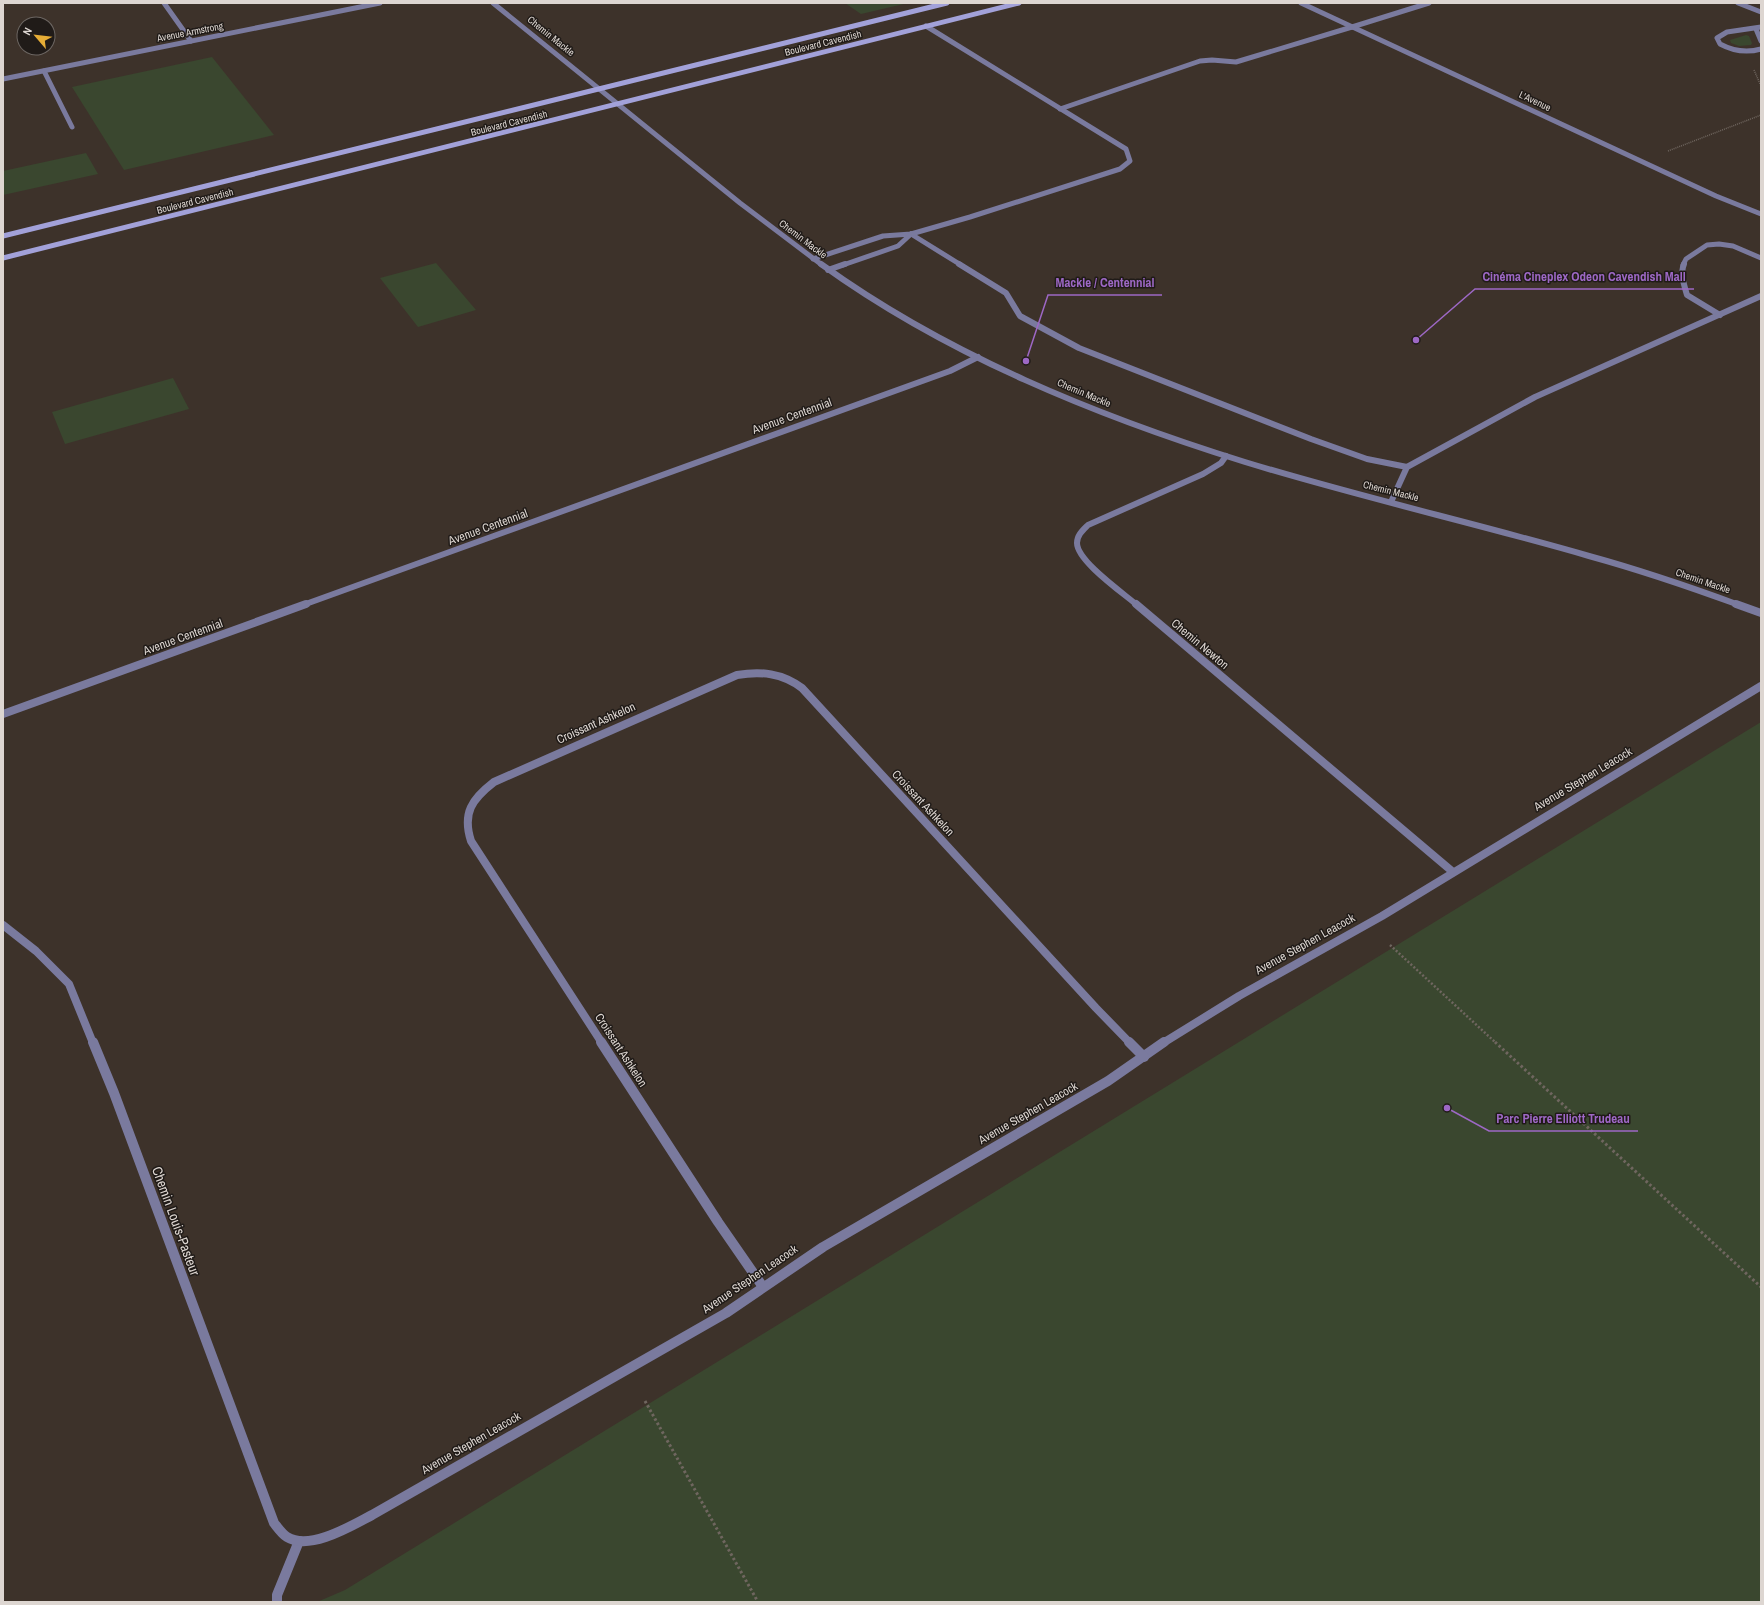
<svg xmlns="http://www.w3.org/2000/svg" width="1764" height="1605" font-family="'Archivo Narrow',sans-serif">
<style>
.green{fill:#3a472f}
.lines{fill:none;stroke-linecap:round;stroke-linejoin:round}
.path-far2{stroke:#6f665f;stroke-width:1.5;stroke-dasharray:1 1;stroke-linecap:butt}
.path-far1{stroke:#6f665f;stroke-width:2.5;stroke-dasharray:2 2;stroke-linecap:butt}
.path{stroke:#6f665f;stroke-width:3;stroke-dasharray:2.5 2.5;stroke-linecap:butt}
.service-far2{stroke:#7a7a9e;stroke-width:5}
.service-far1{stroke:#7a7a9e;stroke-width:6}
.service{stroke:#7a7a9e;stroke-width:10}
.minor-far3{stroke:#7a7a9e;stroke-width:5}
.minor-far2{stroke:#7a7a9e;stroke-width:6}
.minor-far1{stroke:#7a7a9e;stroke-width:8}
.minor{stroke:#7a7a9e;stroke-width:10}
.tertiary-far2{stroke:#7a7a9e;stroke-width:5}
.tertiary-far1{stroke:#7a7a9e;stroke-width:6}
.tertiary{stroke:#7a7a9e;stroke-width:8}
.secondary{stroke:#a2a1d9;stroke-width:5}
.labels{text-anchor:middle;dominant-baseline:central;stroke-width:3;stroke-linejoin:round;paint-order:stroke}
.far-street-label{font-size:10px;fill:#ddd6d1;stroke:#201b18}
.street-label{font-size:12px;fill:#ddd6d1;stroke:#201b18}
.near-street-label{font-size:14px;fill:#ddd6d1;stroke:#201b18}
.leader{fill:none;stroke:#9d68c5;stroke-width:1.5}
.callout-dot{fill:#9d68c5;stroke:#201b18;stroke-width:1.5}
.callout-label{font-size:13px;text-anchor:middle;font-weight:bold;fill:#9d68c5;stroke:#201b18;stroke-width:3;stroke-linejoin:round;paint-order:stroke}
</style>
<rect width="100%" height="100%" fill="#3d322a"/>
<g class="green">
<path d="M845,3H908L861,14Z"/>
<path d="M1746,35L1749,36L1752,43L1751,45L1739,46L1731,43L1730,40Z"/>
<path d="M212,57L274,135L124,170L72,87Z"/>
<path d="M86,153L98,174L3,195V171Z"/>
<path d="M436,263L476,310L418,327L380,278Z"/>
<path d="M173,378L189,409L65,444L52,412Z"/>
<path d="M1761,722V1602H317L345,1590Z"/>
</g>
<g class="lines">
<g class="path-far2">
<path d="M1754,70L1761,86"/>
<path d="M1668,151L1761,115"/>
</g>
<path class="path-far1" d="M1390,945L1496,1043"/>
<g class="path">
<path d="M1495,1042L1761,1287"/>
<path d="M645,1401L758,1602"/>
</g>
<g class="service-far2">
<path d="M44,71L72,127"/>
<path d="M1060,109L1200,61L1212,60L1236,62L1352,27"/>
<path d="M911,234L961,265"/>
<path d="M813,259L883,236L911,234L970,217L1120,169L1130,161L1126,149L926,26"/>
<path d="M843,265L898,246L911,234"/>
<path d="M1683,265L1686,259L1707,245L1719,244L1733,246L1761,258"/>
</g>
<g class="service-far1">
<path d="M959,264L1006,293L1020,316L1079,348L1311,439L1367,459L1407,467"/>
<path d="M1684,264C1680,273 1684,285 1687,295L1720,315"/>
<path d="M828,270L845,264"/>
<path d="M1391,502L1407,467L1535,397L1761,296"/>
</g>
<path class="service" d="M277,1602V1595L299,1541"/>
<g class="minor-far3">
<path d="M164,3L191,41"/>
<path d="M1301,3L1716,196L1761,214"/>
<path d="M1738,3L1761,12"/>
<path d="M1352,27L1429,3"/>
<path d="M1761,27L1727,32L1717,38L1720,44C1733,51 1747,53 1761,49"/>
<path d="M1756,29L1761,41"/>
<path d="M3,79L380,3"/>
</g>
<g class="minor-far2">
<path d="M303,605L950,371L978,357"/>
<path d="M1137,605C1123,593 1077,561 1077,543C1077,535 1083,530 1088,525L1203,474L1221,463L1226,456"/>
</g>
<g class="minor-far1">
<path d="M1136,604L1453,872"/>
<path d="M3,714L306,604"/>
<path d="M3,925L36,951L69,984L93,1043"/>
<path d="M602,1043L471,841C462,813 472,799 494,782L737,675C761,671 782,673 802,688L1096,1008L1130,1043"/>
<path d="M1163,1043L1239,996L1382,916L1761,686"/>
</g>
<g class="minor">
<path d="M93,1042L114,1093L274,1523C278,1528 282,1534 287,1537C310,1551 351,1526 372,1515L726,1313L823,1247L1108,1081L1164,1042"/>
<path d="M601,1042L718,1222L763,1287"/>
<path d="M1129,1042L1144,1057"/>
</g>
<path class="tertiary-far2" d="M493,3L740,203L822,265"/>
<path class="tertiary-far1" d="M821,264C947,355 1097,416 1245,462C1359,497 1475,523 1589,556C1640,570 1690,587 1739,605"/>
<path class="tertiary" d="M1736,604L1761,613"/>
<g class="secondary">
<path d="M3,236L947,3"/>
<path d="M3,258L1019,3"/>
</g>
</g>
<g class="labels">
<g class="far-street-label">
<text transform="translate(190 32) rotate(-11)">Avenue Armstrong</text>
<text transform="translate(551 36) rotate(39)">Chemin Mackle</text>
<text transform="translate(823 43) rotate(-14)">Boulevard Cavendish</text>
<text transform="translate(1535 101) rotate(25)">L'Avenue</text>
<text transform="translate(509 123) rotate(-14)">Boulevard Cavendish</text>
<text transform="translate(195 201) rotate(-14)">Boulevard Cavendish</text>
<text transform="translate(803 239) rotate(37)">Chemin Mackle</text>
<text transform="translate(1084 393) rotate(23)">Chemin Mackle</text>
<text transform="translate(1391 491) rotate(14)">Chemin Mackle</text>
<text transform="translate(1703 581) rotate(19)">Chemin Mackle</text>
</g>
<g class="street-label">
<text transform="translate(792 416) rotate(-20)">Avenue Centennial</text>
<text transform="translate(488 527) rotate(-20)">Avenue Centennial</text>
<text transform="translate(183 637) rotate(-20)">Avenue Centennial</text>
<text transform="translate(1200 644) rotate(40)">Chemin Newton</text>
<text transform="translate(596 723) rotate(-24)">Croissant Ashkelon</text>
<text transform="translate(1583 779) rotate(-31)">Avenue Stephen Leacock</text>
<text transform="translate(923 803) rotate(47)">Croissant Ashkelon</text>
<text transform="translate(1305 944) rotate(-29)">Avenue Stephen Leacock</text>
<text transform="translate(621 1050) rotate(57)">Croissant Ashkelon</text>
<text transform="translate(1028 1113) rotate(-30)">Avenue Stephen Leacock</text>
<text transform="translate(750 1279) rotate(-34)">Avenue Stephen Leacock</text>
<text transform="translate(471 1443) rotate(-30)">Avenue Stephen Leacock</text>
</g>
<g class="near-street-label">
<text transform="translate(176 1221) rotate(70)">Chemin Louis-Pasteur</text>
</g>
</g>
<path class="leader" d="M1416 340L1475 289H1694M1026 361L1048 295H1162M1447 1108L1489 1131H1638"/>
<g class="callout-dot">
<circle cx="1416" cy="340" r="4"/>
<circle cx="1026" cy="361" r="4"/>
<circle cx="1447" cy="1108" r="4"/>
</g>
<g class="callout-label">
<text x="1584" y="281">Cinéma Cineplex Odeon Cavendish Mall</text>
<text x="1105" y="287">Mackle / Centennial</text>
<text x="1563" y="1123">Parc Pierre Elliott Trudeau</text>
</g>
<rect width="1764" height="1605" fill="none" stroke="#ddd6d1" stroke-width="8"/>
<g transform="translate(36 36) rotate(298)"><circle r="19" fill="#201b18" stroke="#6c6662"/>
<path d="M0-3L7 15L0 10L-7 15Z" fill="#e6ad36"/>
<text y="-6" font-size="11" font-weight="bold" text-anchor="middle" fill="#ddd6d1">N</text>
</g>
</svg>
